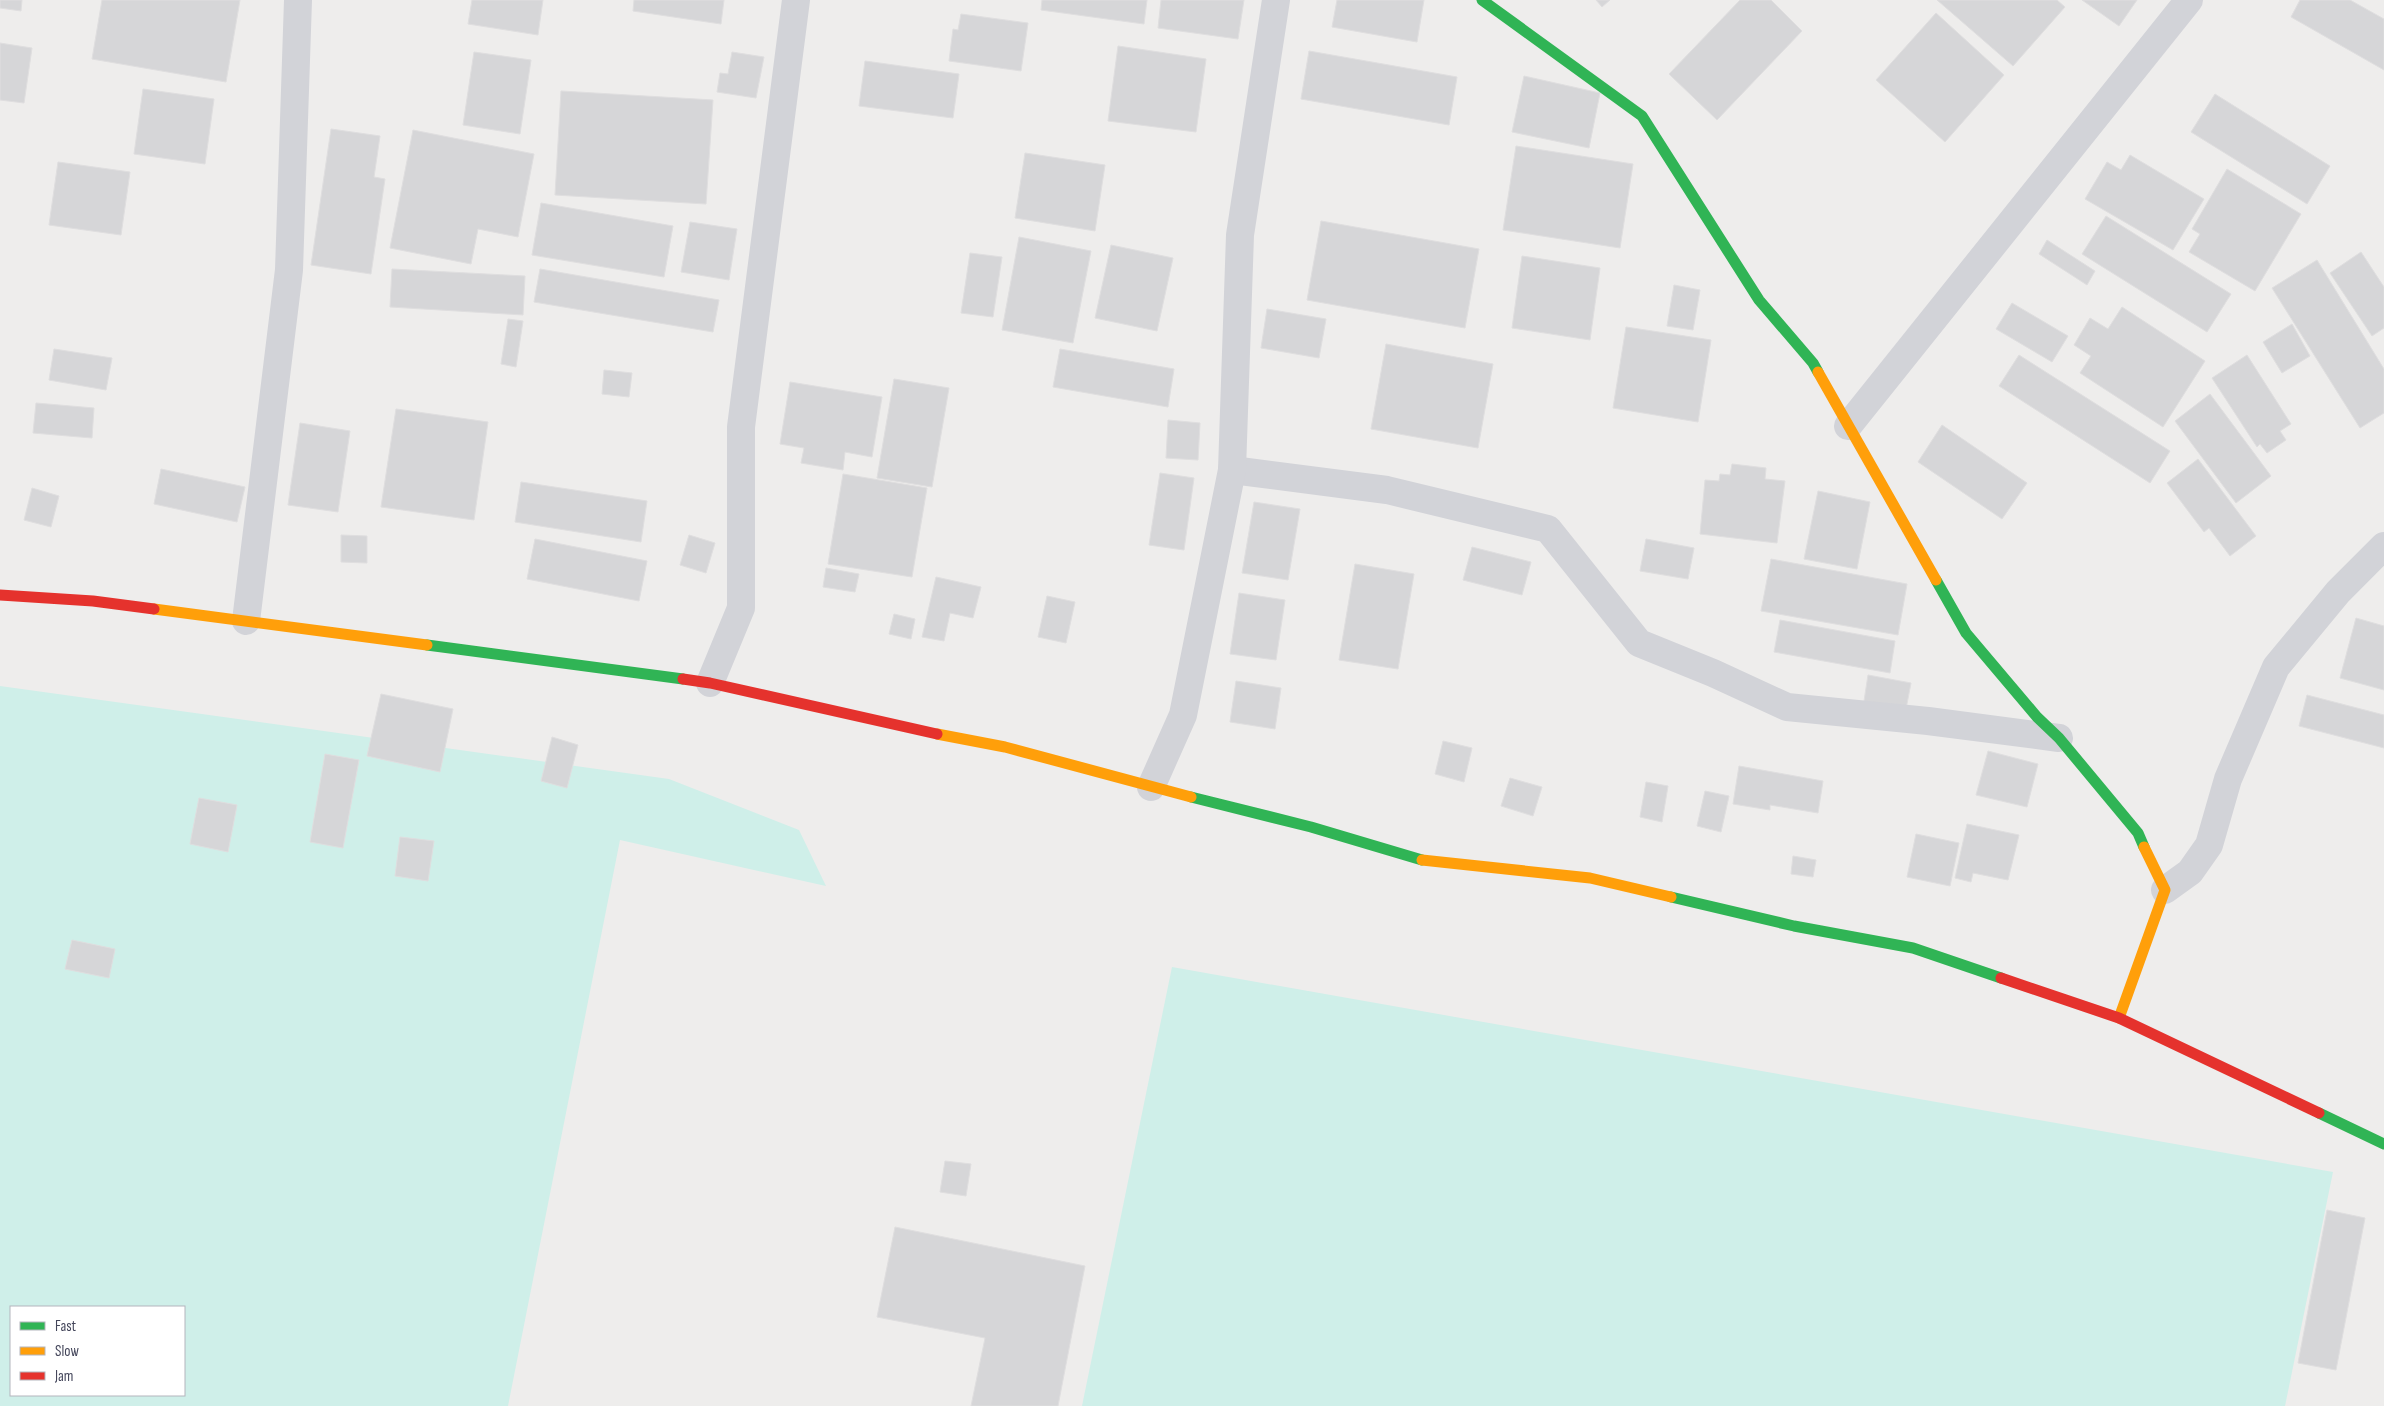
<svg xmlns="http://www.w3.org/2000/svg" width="2384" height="1406" font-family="'Sofia Sans Condensed',sans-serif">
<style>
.green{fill:#cfefe9;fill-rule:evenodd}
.building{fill:#d6d6d8;stroke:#dfdedf}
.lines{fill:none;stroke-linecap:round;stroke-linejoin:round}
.street{stroke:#d2d3d8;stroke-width:28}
.fast{stroke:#30b455;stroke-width:11}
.slow{stroke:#ff9f0a;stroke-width:11}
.jam{stroke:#e5322d;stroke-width:11}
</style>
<rect width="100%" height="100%" fill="#eeedec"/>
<g class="green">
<path d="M0,686L669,779L799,830L826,886L620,840L508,1406H0ZM11,1307H184V1395H11Z"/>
<path d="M1172,967L2333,1172L2285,1406H1082Z"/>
</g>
<g class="building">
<path d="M0,0H22L21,11L0,8Z"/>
<path d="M102,0H240L226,82L92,59Z"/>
<path d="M472,0H543L538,35L468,24Z"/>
<path d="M634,0H724L721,24L633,11Z"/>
<path d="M1042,0H1147L1144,24L1041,10Z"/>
<path d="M1161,0H1244L1238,39L1158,28Z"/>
<path d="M1337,0H1424L1417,42L1332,27Z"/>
<path d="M1596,0H1610L1602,7Z"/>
<path d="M1740,0H1771L1802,31L1717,120L1669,74Z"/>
<path d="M1937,0H2057L2065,7L2013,66Z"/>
<path d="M2082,0H2137L2119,26Z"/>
<path d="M2300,0H2350L2384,19V70L2291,17Z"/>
<path d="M1936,13L2004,75L1945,142L1876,80Z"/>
<path d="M961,14L1028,23L1021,71L949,61L953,29L958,30Z"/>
<path d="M0,43L32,48L24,103L0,100Z"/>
<path d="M1118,46L1206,59L1196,132L1108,121Z"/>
<path d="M1309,51L1457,77L1449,125L1301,99Z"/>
<path d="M474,52L531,60L520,134L463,125Z"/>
<path d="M732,52L764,57L756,98L717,92L720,73L728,74Z"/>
<path d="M865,61L959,74L953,118L859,106Z"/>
<path d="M1524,76L1600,93L1589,148L1512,132Z"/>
<path d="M143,89L214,99L205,164L134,154Z"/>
<path d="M561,91L713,100L706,204L555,195Z"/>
<path d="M2215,94L2330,166L2307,204L2191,132Z"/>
<path d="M331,129L380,136L374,177L385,179L371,274L311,265Z"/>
<path d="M413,130L534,154L518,237L478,229L471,264L390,248Z"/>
<path d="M1516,146L1633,164L1620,248L1503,230Z"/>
<path d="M1025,153L1105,165L1095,231L1015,218Z"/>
<path d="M2130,155L2204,199L2173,250L2085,199L2107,162L2121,170Z"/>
<path d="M58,162L130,172L121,235L49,225Z"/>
<path d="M2227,169L2301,214L2255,291L2189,252L2200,234L2192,229Z"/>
<path d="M541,203L673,226L664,277L532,255Z"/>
<path d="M2106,216L2231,294L2207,332L2082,254Z"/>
<path d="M1321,221L1479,249L1465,328L1307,300Z"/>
<path d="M690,222L737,229L729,280L681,272Z"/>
<path d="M1019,237L1091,251L1073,343L1002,330Z"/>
<path d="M2047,240L2095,271L2087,285L2039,254Z"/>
<path d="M1111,245L1173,258L1157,331L1095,318Z"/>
<path d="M2361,252L2384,287V328L2372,336L2330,273Z"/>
<path d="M970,253L1002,257L993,317L961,313Z"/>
<path d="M1522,256L1600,268L1590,340L1512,328Z"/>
<path d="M2317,260L2384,369V413L2360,428L2272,288Z"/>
<path d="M392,269L525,276L523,315L390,307Z"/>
<path d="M540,269L719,300L713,332L534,302Z"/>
<path d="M1674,285L1700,290L1693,330L1667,326Z"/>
<path d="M2012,303L2068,336L2052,362L1996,329Z"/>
<path d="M2122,307L2205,361L2163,427L2080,373L2091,356L2074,345L2090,318L2108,329Z"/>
<path d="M1267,309L1326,319L1319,358L1261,348Z"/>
<path d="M508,319L523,321L516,367L501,364Z"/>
<path d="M2292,324L2310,356L2282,373L2263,342Z"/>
<path d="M1626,327L1711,340L1698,422L1613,408Z"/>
<path d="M1386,344L1493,364L1478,448L1371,429Z"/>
<path d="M54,349L112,358L106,390L49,380Z"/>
<path d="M1060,349L1174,369L1168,407L1053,387Z"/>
<path d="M2019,355L2170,451L2150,483L1999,386Z"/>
<path d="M2247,355L2291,424L2280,431L2286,440L2267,453L2260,444L2257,447L2212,378Z"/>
<path d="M604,370L632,373L629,397L602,394Z"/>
<path d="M894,379L949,388L932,487L877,478Z"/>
<path d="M790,382L882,397L872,457L845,452L843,470L801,463L804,448L780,444Z"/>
<path d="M2210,394L2271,476L2236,503L2175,421Z"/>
<path d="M36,403L94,408L92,438L33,433Z"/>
<path d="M396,409L488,422L474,520L381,507Z"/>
<path d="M1168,420L1200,423L1198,460L1166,458Z"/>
<path d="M300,423L350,431L338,512L288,505Z"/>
<path d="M1942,425L2027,483L2002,519L1918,462Z"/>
<path d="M2198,459L2256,536L2230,556L2209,528L2204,532L2167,483Z"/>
<path d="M1732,464L1766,468L1765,479L1785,481L1777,543L1700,534L1705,480L1719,481L1720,474L1730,475Z"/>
<path d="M161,469L245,487L237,522L154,504Z"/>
<path d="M1160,473L1194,478L1184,550L1149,545Z"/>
<path d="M843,474L927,488L912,577L828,564Z"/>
<path d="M521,482L647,501L641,542L515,522Z"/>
<path d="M32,488L59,496L51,527L24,520Z"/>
<path d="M1818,491L1870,502L1857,569L1804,559Z"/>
<path d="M1254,502L1300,509L1288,580L1242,573Z"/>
<path d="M341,535L367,536V563L341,562Z"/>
<path d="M689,535L715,543L706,573L680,565Z"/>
<path d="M535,539L647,561L639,601L527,579Z"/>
<path d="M1646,539L1694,548L1688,579L1640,571Z"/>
<path d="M1472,547L1531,562L1522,595L1463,580Z"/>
<path d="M1771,559L1907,584L1898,635L1761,611Z"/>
<path d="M1355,564L1414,574L1398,669L1339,660Z"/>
<path d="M826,568L859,574L855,592L823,587Z"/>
<path d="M936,577L981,587L973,618L950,613L944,641L922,637Z"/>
<path d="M1239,593L1285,600L1276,660L1230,654Z"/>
<path d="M1047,596L1075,602L1066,643L1038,637Z"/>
<path d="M894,614L915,619L911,639L889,634Z"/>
<path d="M2356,618L2384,626V690L2340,678Z"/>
<path d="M1780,620L1895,641L1890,673L1774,652Z"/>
<path d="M1868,675L1911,683L1906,709L1864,701Z"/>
<path d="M1236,681L1281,688L1275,729L1230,722Z"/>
<path d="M381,694L453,709L440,772L367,756Z"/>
<path d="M2307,695L2384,715V748L2299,726Z"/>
<path d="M552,737L578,745L567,788L541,781Z"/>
<path d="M1443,741L1472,748L1464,782L1435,774Z"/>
<path d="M1988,751L2038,764L2027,807L1976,795Z"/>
<path d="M325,754L359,760L343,848L310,842Z"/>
<path d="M1739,766L1823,781L1818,813L1770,805V810L1733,804Z"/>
<path d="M1510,778L1542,787L1533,816L1501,806Z"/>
<path d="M1646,782L1668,786L1662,822L1640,817Z"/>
<path d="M1705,791L1729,796L1721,832L1697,826Z"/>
<path d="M199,798L237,805L228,852L190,844Z"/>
<path d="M1967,824L2019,835L2008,880L1973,873L1971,882L1955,878Z"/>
<path d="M1916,834L1959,843L1950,886L1907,877Z"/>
<path d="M400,837L434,841L428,881L395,876Z"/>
<path d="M1793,856L1816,860L1813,877L1791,874Z"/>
<path d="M72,940L115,949L109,978L65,969Z"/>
<path d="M945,1161L971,1164L966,1196L940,1192Z"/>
<path d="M2327,1210L2365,1218L2336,1370L2298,1363Z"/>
<path d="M895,1227L1085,1266L1058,1406H971L985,1338L877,1317Z"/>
</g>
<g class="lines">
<g class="street">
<path d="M1848,426L2189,0"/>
<path d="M1232,470L1387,490L1548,529L1639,643L1713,673L1787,707L1928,721L2059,738"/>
<path d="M246,621L289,270L298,0"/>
<path d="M710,683L741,608V427L796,0"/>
<path d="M1151,787L1183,715L1232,470L1240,235L1276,0"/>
<path d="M2165,890L2190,872L2209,845L2228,779L2276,667L2338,592L2384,546"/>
</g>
<g class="fast">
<path d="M1482,0L1642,116L1759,300L1813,363L1818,372"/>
<path d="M1936,580L1966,633L2037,717L2059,738L2138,833L2144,847"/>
<path d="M427,645L683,679"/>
<path d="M1191,797L1311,827L1422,860"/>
<path d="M1671,897L1794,926L1913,948L2001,978"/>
<path d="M2319,1113L2384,1144"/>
</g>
<g class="slow">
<path d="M1818,372L1936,580"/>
<path d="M154,609L427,645"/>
<path d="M937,734L1005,747L1191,797"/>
<path d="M1422,860L1590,878L1671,897"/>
<path d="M2119,1018L2165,890L2144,847"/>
</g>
<g class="jam">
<path d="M0,595L93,601L154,609"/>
<path d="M683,679L710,683L937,734"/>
<path d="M2001,978L2119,1018L2319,1113"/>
</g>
</g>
<rect x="10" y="1306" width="175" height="90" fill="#ffffff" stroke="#b4b5bd"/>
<rect x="20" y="1322" width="25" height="8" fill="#30b455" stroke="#b4b5bd"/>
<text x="55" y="1331" font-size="15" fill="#43455a">Fast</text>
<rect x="20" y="1347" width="25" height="8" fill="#ff9f0a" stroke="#b4b5bd"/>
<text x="55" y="1356" font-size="15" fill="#43455a">Slow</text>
<rect x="20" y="1372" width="25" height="8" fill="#e5322d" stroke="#b4b5bd"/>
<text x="55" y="1381" font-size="15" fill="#43455a">Jam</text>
</svg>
